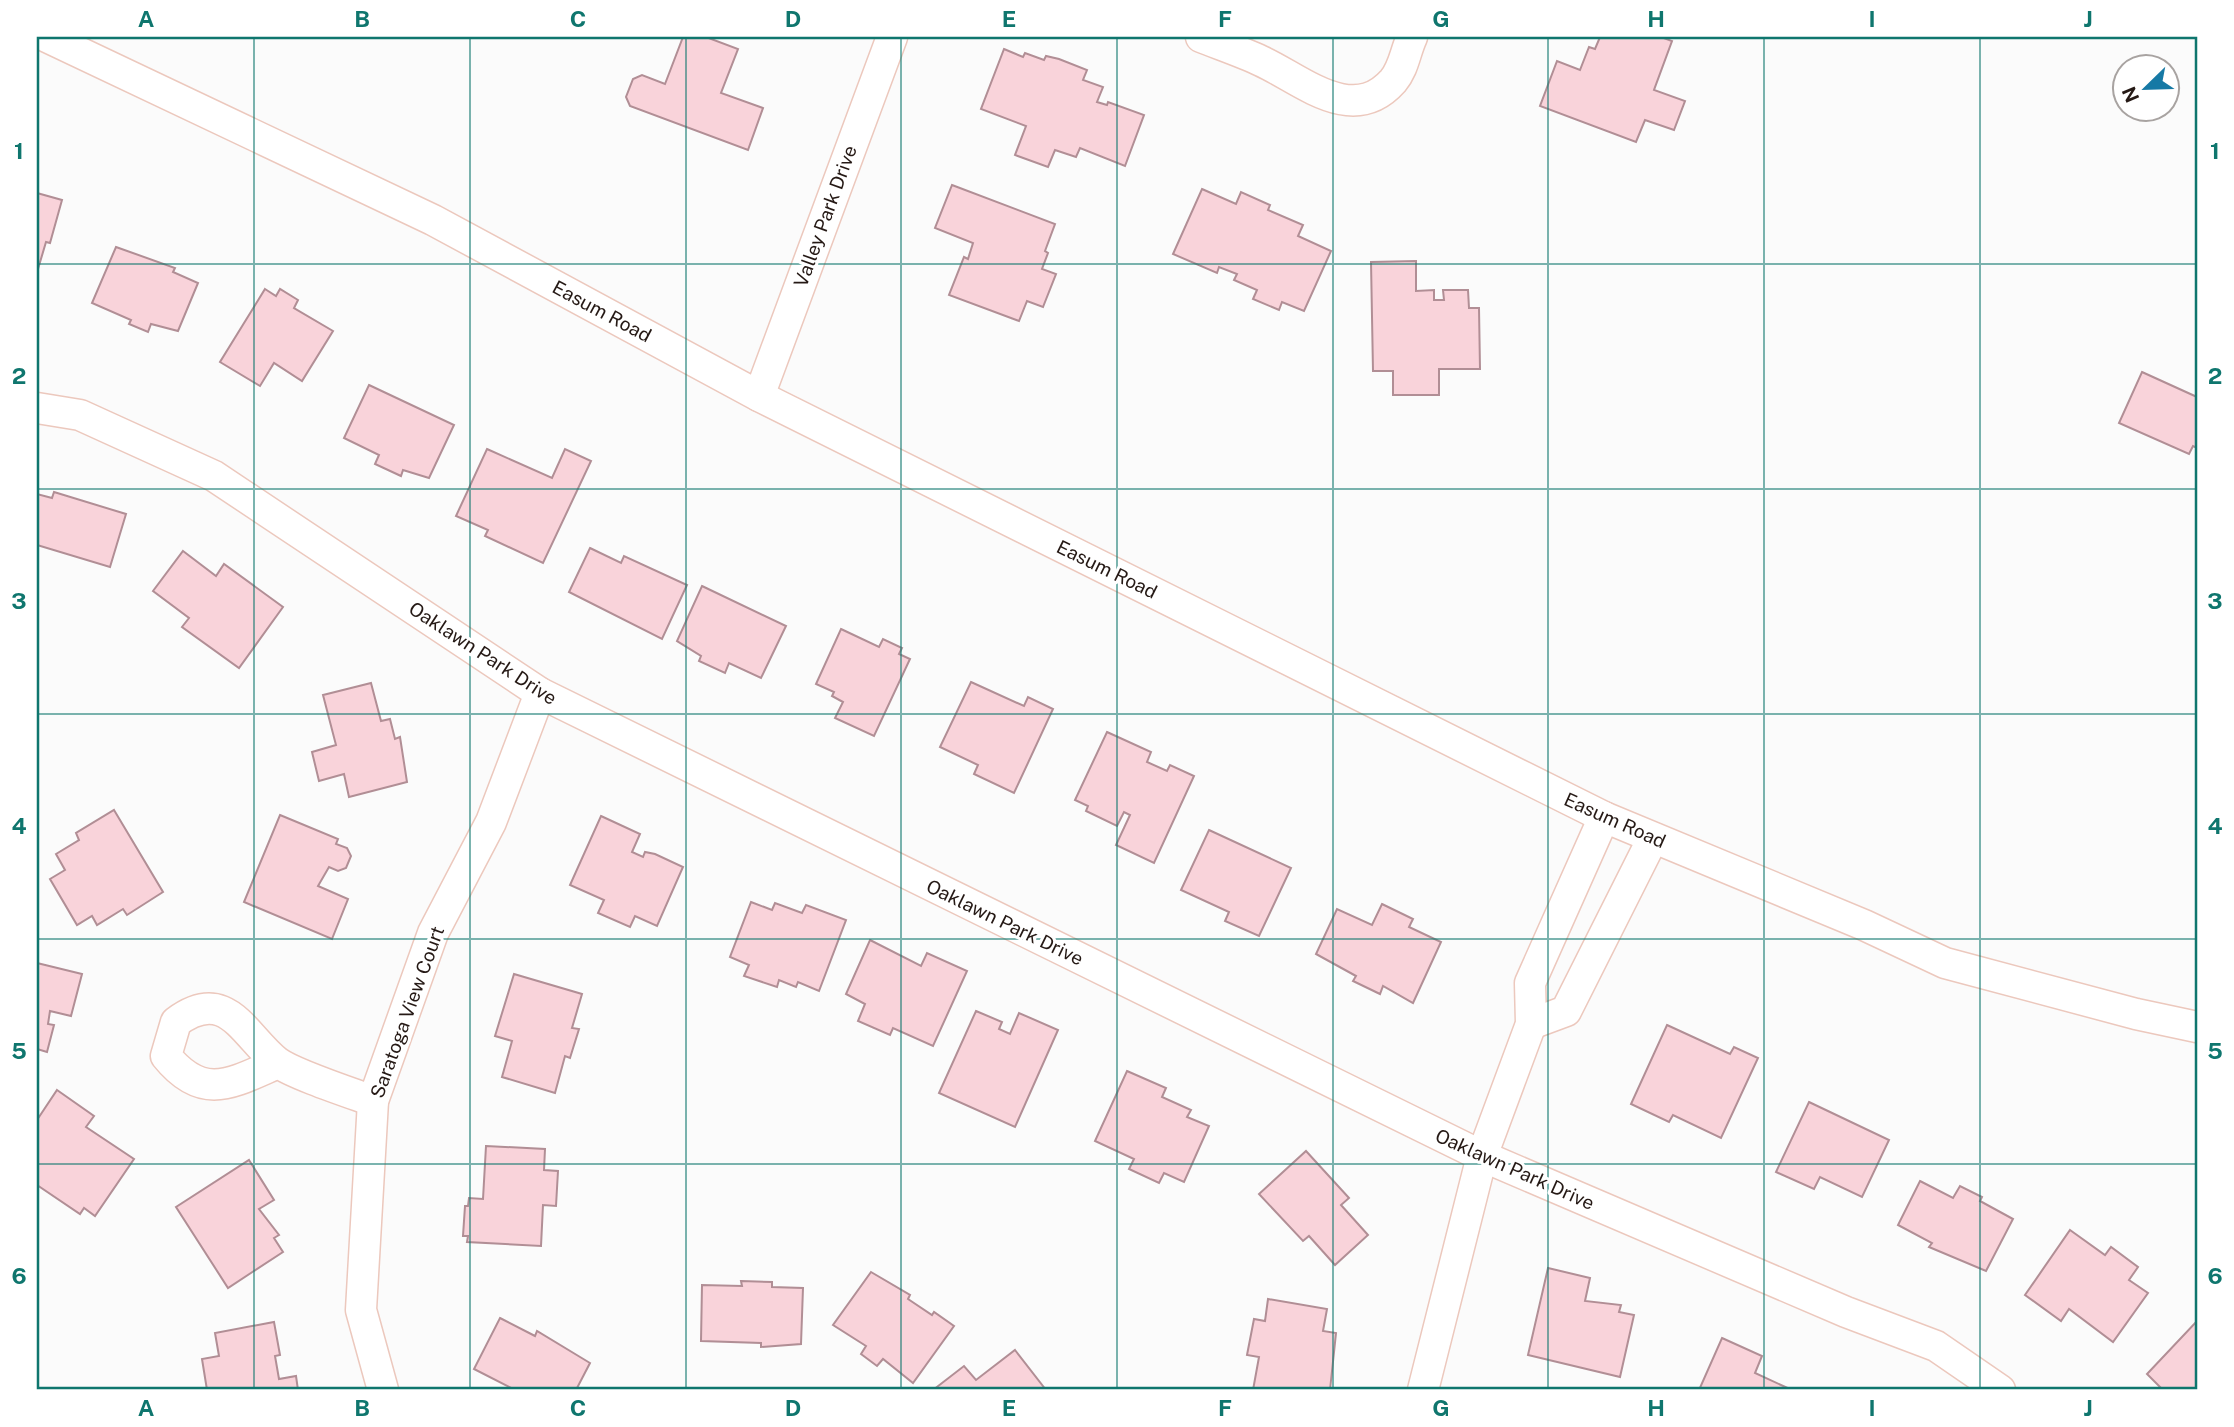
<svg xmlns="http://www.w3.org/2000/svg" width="2234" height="1427" font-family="'Public Sans',sans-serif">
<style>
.building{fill:#f9d3da;stroke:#b18e95;stroke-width:2}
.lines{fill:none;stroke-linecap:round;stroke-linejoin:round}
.street-casing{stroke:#ecc8bd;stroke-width:33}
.street{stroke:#fff;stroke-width:30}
.grid{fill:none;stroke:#0f766e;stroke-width:2;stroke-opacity:0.55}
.labels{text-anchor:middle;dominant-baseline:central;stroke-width:6;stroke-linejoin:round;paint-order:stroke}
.street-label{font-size:19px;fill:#251915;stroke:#fff}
.neatline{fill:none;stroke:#0f766e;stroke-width:2.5}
.grid-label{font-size:23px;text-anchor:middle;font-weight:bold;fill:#0f766e}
</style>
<rect width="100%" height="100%" fill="#fbfbfb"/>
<g class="building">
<path d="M683,37H706L738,49L721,93L763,108L748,150L630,106L626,97L633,79L642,75L665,84Z"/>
<path d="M1600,37H1661L1672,41L1654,90L1685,101L1674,130L1645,120L1636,142L1540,106L1557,61L1580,70L1589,47L1595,49Z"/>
<path d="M1004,49L1023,57L1025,53L1044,60L1046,56L1059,59L1087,70L1083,80L1103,87L1097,102L1107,105L1108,102L1144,115L1125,166L1080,148L1076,157L1055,150L1048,167L1015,155L1026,126L981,109Z"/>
<path d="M952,185L1055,224L1045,251L1048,253L1042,269L1056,274L1043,307L1027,301L1019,321L949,295L964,257L968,259L973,243L935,228Z"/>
<path d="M1202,189L1236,204L1241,192L1270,205L1268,210L1303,225L1298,236L1331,251L1304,311L1282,302L1279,310L1253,299L1257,290L1234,280L1237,274L1219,267L1217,273L1173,254Z"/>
<path d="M37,193L62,200L50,243L46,242L38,269Z"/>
<path d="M116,247L175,268L173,272L198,283L178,331L151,324L148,332L129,324L131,320L92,303Z"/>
<path d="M1416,261V291L1434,290V300H1444L1443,290H1468L1469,308H1479L1480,369H1439V395H1393V371H1373L1371,262Z"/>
<path d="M265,289L276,296L280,289L298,300L294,308L333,331L302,381L274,363L260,386L220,362Z"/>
<path d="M2142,372L2197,397V448L2193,446L2189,454L2119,423Z"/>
<path d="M369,385L454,425L429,478L403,470L401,476L375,464L379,455L344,438Z"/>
<path d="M487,449L552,478L565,449L591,461L543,563L485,536L488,530L456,516Z"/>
<path d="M54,492L126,514L110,567L37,545V494L52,498Z"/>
<path d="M590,548L621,563L624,556L687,585L662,639L569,592Z"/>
<path d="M183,551L216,576L224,564L283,607L239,668L182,627L189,618L153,591Z"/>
<path d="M702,586L786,626L761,678L729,663L725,673L699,661L701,656L677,641Z"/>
<path d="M841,629L879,647L883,639L902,648L899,654L910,659L874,736L835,718L843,702L832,696L834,692L816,684Z"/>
<path d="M971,682L1024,706L1028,697L1053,709L1014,793L974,774L978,765L940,747Z"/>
<path d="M371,683L381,721L390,719L395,739L400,737L407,782L349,797L344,774L319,781L312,752L336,745L323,695Z"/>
<path d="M1107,732L1151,752L1147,762L1167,771L1170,765L1194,776L1154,863L1116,845L1130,815L1124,812L1117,826L1086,811L1088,806L1075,800Z"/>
<path d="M114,810L163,892L127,915L123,909L97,925L92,916L77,925L50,879L65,870L56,854L79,840L76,833Z"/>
<path d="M280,815L338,839L336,844L347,848L351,856L346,868L338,871L329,867L318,886L348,899L332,939L244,902Z"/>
<path d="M601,816L640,834L632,852L643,857L645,852L655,854L683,867L657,926L635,916L630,927L598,913L604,900L570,885Z"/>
<path d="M1209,830L1291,868L1259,936L1225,921L1229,912L1181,890Z"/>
<path d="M751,902L772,910L775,903L802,913L806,905L846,920L819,991L798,982L796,987L779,980L777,987L744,976L749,965L730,957Z"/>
<path d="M1382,904L1413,919L1409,927L1441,942L1413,1003L1383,986L1380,994L1353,981L1356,976L1316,954L1337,909L1372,925Z"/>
<path d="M870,940L921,966L927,953L967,971L933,1046L893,1028L890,1035L858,1021L865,1004L846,994Z"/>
<path d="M37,963L82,974L71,1016L50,1011L48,1024L54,1025L47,1052L37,1049Z"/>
<path d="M514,974L582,994L572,1028L579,1029L570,1058L565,1056L555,1093L502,1077L512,1041L495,1036Z"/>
<path d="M976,1011L1002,1022L999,1029L1010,1034L1019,1013L1058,1030L1015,1127L939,1093Z"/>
<path d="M1667,1025L1730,1054L1734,1047L1758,1058L1721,1138L1673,1115L1669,1122L1631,1104Z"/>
<path d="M1127,1071L1166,1088L1162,1097L1191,1110L1187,1117L1209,1126L1184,1182L1164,1173L1159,1183L1129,1169L1134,1159L1095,1141Z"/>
<path d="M57,1090L94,1116L86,1127L134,1159L95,1216L84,1208L80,1214L37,1185V1120Z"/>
<path d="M1809,1102L1889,1140L1862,1197L1820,1177L1814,1189L1776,1172Z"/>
<path d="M486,1146L545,1149L544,1170L558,1171L556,1206L543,1205L541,1246L467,1242L468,1236H463L465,1206H468L469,1198L483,1199Z"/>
<path d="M1306,1151L1349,1198L1341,1205L1368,1235L1335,1265L1309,1236L1303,1241L1259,1194Z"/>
<path d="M249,1160L274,1200L259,1209L279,1235L274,1238L283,1252L228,1288L176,1207Z"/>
<path d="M1920,1181L1953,1198L1960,1186L1982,1197L1980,1201L2013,1219L1986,1271L1929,1247L1932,1243L1898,1225Z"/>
<path d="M2070,1230L2105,1255L2111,1247L2138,1267L2129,1280L2148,1293L2113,1342L2069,1309L2061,1321L2025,1295Z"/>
<path d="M1548,1268L1590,1278L1585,1301L1621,1305L1619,1312L1634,1315L1620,1377L1528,1355Z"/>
<path d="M871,1272L910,1295L908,1299L932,1315L934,1312L954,1326L913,1383L883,1359L877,1366L861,1354L866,1346L833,1325Z"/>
<path d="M741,1281L772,1282V1287L803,1288L801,1344L761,1347V1343L701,1341L702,1285L742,1286Z"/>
<path d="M1268,1299L1327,1309L1323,1331L1336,1333L1330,1390H1253L1259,1357L1247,1355L1254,1319L1265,1321Z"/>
<path d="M500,1318L535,1336L537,1331L590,1363L576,1390H515L474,1369Z"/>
<path d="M2197,1321V1390H2163L2147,1374Z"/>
<path d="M274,1322L280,1355L275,1356L279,1379L296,1376L298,1390H207L202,1359L219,1356L215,1333Z"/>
<path d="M1722,1338L1762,1356L1755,1373L1792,1390H1699Z"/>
<path d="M1015,1350L1046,1390H933L964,1366L976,1380Z"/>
</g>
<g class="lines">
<defs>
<g id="street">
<path d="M47,37L433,220L759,396L1604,817L1864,925L1945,963L2136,1014L2197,1027"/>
<path d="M1201,37C1221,45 1242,52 1261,61C1301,79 1352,127 1393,81C1404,68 1405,52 1412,37"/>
<path d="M759,396L892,37"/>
<path d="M37,408L80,415L214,476L540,693L1482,1156L1846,1312L1936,1346L2000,1390"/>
<path d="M1531,1024L1566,1011L1653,838"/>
<path d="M278,1063C232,1083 203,1102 166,1056L176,1022C227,984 244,1036 277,1062C293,1074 351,1093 373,1101"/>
<path d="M383,1390L361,1310L373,1101L433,933L491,822L540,693"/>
<path d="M1423,1390L1482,1156L1531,1024L1530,983L1604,817"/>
</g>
</defs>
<use href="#street" class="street-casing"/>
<use href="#street" class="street"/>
</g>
<path class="grid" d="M254,37V1390M470,37V1390M686,37V1390M901,37V1390M1117,37V1390M1333,37V1390M1548,37V1390M1764,37V1390M1980,37V1390M37,264H2197M37,489H2197M37,714H2197M37,939H2197M37,1164H2197"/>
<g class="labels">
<g class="street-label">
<text transform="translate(825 216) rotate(-70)">Valley Park Drive</text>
<text transform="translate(602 311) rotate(28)">Easum Road</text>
<text transform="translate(1107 569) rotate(26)">Easum Road</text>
<text transform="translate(483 653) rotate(33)">Oaklawn Park Drive</text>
<text transform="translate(1615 820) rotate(24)">Easum Road</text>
<text transform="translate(1005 922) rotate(26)">Oaklawn Park Drive</text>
<text transform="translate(407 1012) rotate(-70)">Saratoga View Court</text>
<text transform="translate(1515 1169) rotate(24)">Oaklawn Park Drive</text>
</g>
</g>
<rect width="2234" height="1427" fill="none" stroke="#ffffff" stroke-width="77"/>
<g transform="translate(2146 88) rotate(247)"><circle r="33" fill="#ffffff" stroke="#a8a3a1" stroke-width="2"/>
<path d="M0-5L12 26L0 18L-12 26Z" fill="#1679a5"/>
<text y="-10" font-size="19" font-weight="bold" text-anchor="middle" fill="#251915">N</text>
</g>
<rect x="38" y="38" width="2158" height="1350" class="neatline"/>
<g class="grid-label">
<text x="146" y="27">A</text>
<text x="362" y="27">B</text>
<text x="578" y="27">C</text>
<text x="793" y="27">D</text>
<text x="1009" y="27">E</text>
<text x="1225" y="27">F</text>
<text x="1441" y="27">G</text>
<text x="1656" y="27">H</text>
<text x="1872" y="27">I</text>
<text x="2088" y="27">J</text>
<text x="19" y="159">1</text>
<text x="2215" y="159">1</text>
<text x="19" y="384">2</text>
<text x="2215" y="384">2</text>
<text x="19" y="609">3</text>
<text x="2215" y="609">3</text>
<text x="19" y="834">4</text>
<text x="2215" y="834">4</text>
<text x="19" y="1059">5</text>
<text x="2215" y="1059">5</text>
<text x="19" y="1284">6</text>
<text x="2215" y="1284">6</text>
<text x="146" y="1416">A</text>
<text x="362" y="1416">B</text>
<text x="578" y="1416">C</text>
<text x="793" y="1416">D</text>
<text x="1009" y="1416">E</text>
<text x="1225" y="1416">F</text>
<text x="1441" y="1416">G</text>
<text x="1656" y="1416">H</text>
<text x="1872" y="1416">I</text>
<text x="2088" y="1416">J</text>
</g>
</svg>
